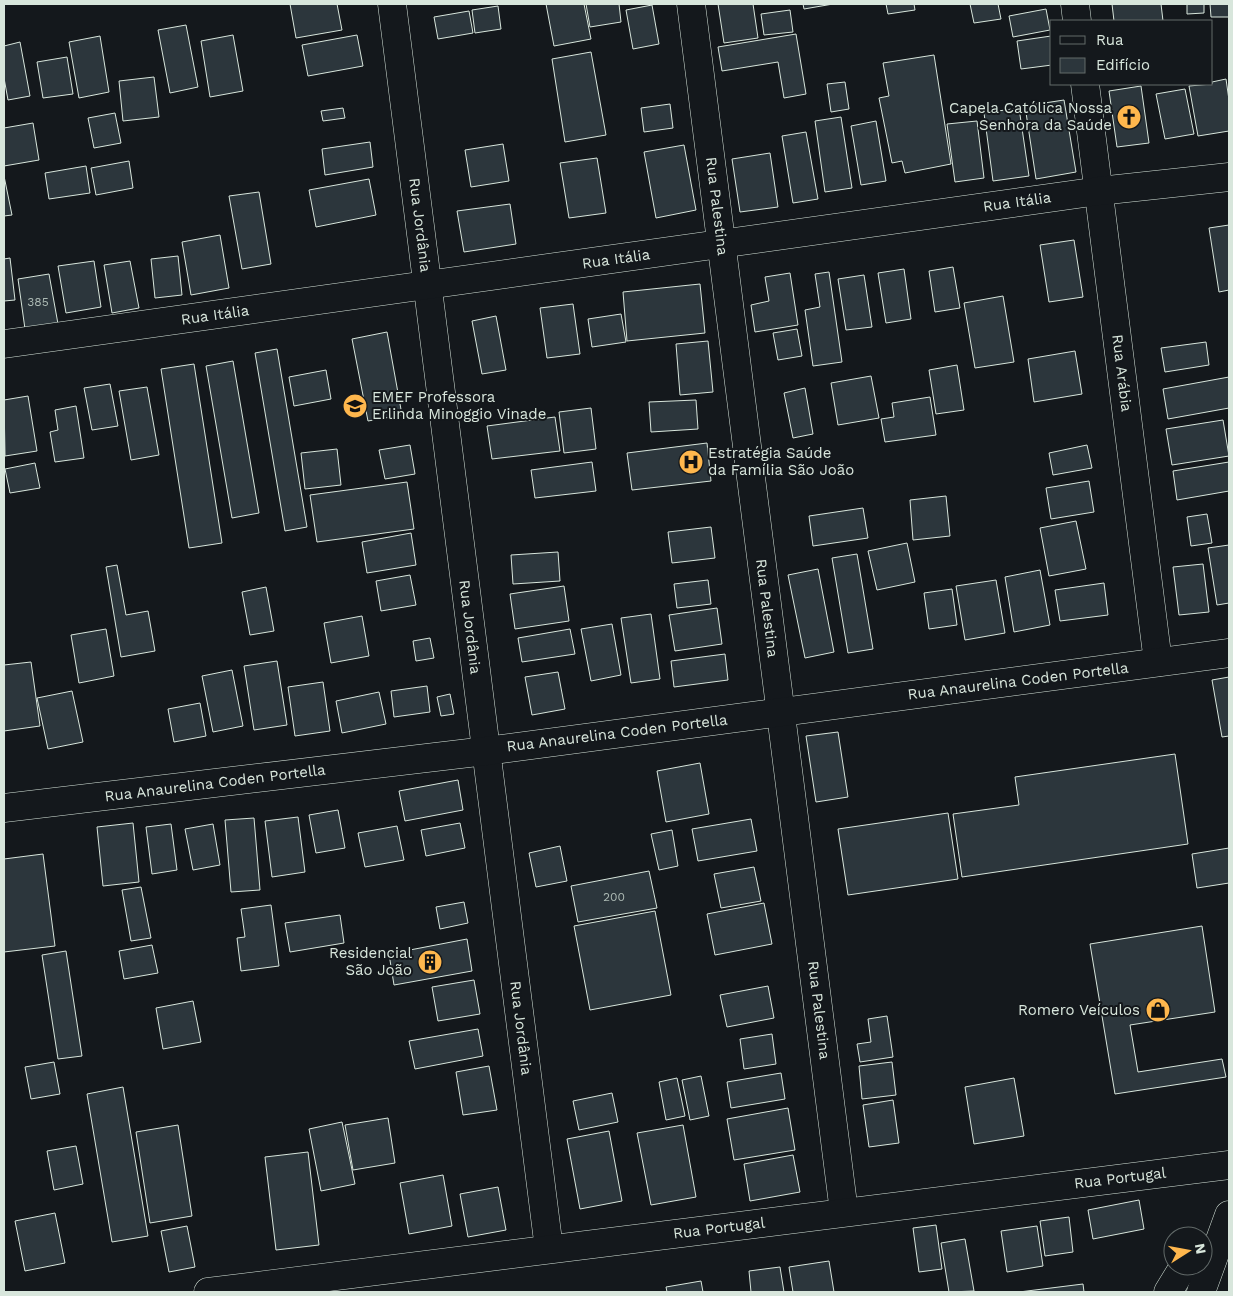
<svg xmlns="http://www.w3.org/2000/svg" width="1233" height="1296" font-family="'Work Sans',sans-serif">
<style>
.building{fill:#2c363c;stroke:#d8e6dc}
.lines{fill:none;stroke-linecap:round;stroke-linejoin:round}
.minor-casing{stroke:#d8e6dc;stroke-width:29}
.highway-casing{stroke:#d8e6dc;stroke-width:29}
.minor{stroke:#14181c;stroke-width:28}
.highway{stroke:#14181c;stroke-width:28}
.labels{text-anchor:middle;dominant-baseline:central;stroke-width:4;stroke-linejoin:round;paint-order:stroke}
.number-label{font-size:12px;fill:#adbab4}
.poi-label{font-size:15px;fill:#d8e6dc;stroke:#14181c;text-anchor:end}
.street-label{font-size:15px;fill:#d8e6dc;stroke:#14181c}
</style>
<rect width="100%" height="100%" fill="#14181c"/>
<g class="building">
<path d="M290,4H337L342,30L296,38Z"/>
<path d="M546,4H584L591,39L554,46Z"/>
<path d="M586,4H619L621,22L590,27Z"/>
<path d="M718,4H753L758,38L724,43Z"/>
<path d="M803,4H833L804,9Z"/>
<path d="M886,4H914L915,10L888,14Z"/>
<path d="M970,4H998L1001,19L974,23Z"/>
<path d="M1112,4H1161L1163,21H1114Z"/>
<path d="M1187,4H1204V13L1187,14Z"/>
<path d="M1210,4H1229V17H1211Z"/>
<path d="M652,5L659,44L633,49L626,10Z"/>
<path d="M498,6L501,29L475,33L472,10Z"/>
<path d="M1046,9L1050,30L1013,37L1009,16Z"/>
<path d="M790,10L793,32L764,35L761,14Z"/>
<path d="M469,11L473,33L438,39L434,17Z"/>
<path d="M186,25L198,87L170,93L158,30Z"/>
<path d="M796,34L806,94L784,98L778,62L722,71L718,47Z"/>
<path d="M233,35L243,91L210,97L201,41Z"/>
<path d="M357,35L363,66L308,76L302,45Z"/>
<path d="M100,36L109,92L79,98L69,42Z"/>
<path d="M1051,36L1052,65L1021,69L1017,41Z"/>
<path d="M20,42L30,96L8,100L4,78V46Z"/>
<path d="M591,52L606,135L565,142L552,59Z"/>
<path d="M934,55L951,164L905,173L902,161L892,163L879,98L889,96L883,63Z"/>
<path d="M67,57L73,94L43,98L37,62Z"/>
<path d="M154,77L159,117L123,121L119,81Z"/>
<path d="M1226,79L1229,100V131L1198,136L1189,86L1212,84V82Z"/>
<path d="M845,82L849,109L831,112L827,84Z"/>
<path d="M1141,86L1149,143L1117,147L1109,91Z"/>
<path d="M1185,89L1194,134L1165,139L1156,94Z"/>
<path d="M1064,100L1076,172L1036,179L1025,106Z"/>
<path d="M670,104L673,128L644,132L641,108Z"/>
<path d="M343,108L345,118L323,121L321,111Z"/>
<path d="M1019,108L1029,176L993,181L984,113Z"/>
<path d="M115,113L121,143L94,148L88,118Z"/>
<path d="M841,117L852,188L825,192L815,121Z"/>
<path d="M876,121L886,181L861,185L851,126Z"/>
<path d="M977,121L984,178L955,182L947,124Z"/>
<path d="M33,123L39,160L4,166V128Z"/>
<path d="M806,132L818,199L793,203L782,136Z"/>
<path d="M370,142L373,167L325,175L322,149Z"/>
<path d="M503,144L509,181L471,187L465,150Z"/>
<path d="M684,145L696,210L656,218L644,152Z"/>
<path d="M770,153L778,207L740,212L732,159Z"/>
<path d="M597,158L606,213L569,218L560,163Z"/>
<path d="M129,161L133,188L96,195L91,168Z"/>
<path d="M86,166L90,193L49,199L45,173Z"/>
<path d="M4,176L12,215L4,216Z"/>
<path d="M369,179L376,215L316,227L309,190Z"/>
<path d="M259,192L271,264L242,269L229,196Z"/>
<path d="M510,204L516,244L464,252L457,211Z"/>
<path d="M1229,225V290L1219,292L1209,228Z"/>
<path d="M220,235L229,288L191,295L182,242Z"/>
<path d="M1074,240L1083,297L1049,302L1040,245Z"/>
<path d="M178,256L182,295L155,298L151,259Z"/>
<path d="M10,258L15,300L4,301V259Z"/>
<path d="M94,261L101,307L66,313L58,266Z"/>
<path d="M130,261L139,308L112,313L104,265Z"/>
<path d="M953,267L960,308L935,312L929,271Z"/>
<path d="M904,269L911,319L886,323L878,273Z"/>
<path d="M829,272L842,362L813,366L805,310L820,307L815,274Z"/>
<path d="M790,273L798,325L755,332L751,305L769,301L765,277Z"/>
<path d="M49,274L58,324L25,329L18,279Z"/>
<path d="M864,275L872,327L846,330L838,279Z"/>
<path d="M700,284L705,333L627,341L623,292Z"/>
<path d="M1003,296L1014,362L975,368L964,303Z"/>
<path d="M573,304L580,354L547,358L540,308Z"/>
<path d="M621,314L626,342L592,347L588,319Z"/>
<path d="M496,316L506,370L482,374L472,321Z"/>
<path d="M797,329L802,356L778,360L773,333Z"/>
<path d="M387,332L402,415L368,421L352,339Z"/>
<path d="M708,341L713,392L680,395L676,344Z"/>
<path d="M1206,342L1209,365L1165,372L1161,348Z"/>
<path d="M277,349L307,527L285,531L255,353Z"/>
<path d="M1075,351L1082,394L1034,402L1028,359Z"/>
<path d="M233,361L259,513L232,518L206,366Z"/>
<path d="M194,364L222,543L189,548L161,369Z"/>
<path d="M957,365L964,410L936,414L929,370Z"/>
<path d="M326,370L331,399L294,406L289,377Z"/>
<path d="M871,376L879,418L838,425L831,383Z"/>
<path d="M1229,377V408L1168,419L1163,389Z"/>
<path d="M110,384L118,426L92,430L84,388Z"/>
<path d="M147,387L159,455L131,460L119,391Z"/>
<path d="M805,388L813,434L793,438L784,393Z"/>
<path d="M28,396L37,451L5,456L4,400Z"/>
<path d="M930,397L936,435L885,442L881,419L894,417L892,403Z"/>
<path d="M696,400L698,429L651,432L649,402Z"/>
<path d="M76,406L84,458L55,462L50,432L58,430L55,410Z"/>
<path d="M591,408L596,449L564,453L559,412Z"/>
<path d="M555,417L560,451L492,459L487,426Z"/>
<path d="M1223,420L1229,456L1172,465L1166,429Z"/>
<path d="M707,443L711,481L632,490L627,453Z"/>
<path d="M410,445L415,474L385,479L379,450Z"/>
<path d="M1087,445L1092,468L1053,475L1049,453Z"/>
<path d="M337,449L341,485L305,489L301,453Z"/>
<path d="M592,462L596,491L535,498L531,470Z"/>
<path d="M1229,462V491L1177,500L1173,471Z"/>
<path d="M35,463L40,488L10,493L5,469Z"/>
<path d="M1089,481L1094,512L1051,519L1046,488Z"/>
<path d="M407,482L414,529L317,542L310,495Z"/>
<path d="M946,496L950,536L913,540L910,500Z"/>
<path d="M863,508L868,538L813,546L809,516Z"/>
<path d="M1207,514L1212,543L1191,546L1187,517Z"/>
<path d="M1076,521L1086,569L1049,576L1040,528Z"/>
<path d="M711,527L715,558L672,563L668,532Z"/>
<path d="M411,533L416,565L367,573L362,542Z"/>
<path d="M907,543L915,582L877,590L868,551Z"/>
<path d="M1229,545V603L1217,605L1208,548Z"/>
<path d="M558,552L560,581L513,584L511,555Z"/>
<path d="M857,554L873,649L848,653L832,558Z"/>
<path d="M1203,564L1209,612L1179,615L1173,567Z"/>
<path d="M117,565L126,615L148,611L155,651L121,657L106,567Z"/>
<path d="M818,569L834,652L805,658L788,575Z"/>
<path d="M1040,570L1050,625L1014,632L1005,577Z"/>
<path d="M410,575L416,605L381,611L376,581Z"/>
<path d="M708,580L711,604L677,608L674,584Z"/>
<path d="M996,580L1005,633L965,640L956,586Z"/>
<path d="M1104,583L1108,615L1060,621L1055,590Z"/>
<path d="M564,586L569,621L515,629L510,594Z"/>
<path d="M266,587L274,631L250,635L242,592Z"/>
<path d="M952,589L957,625L929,629L924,593Z"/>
<path d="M717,608L722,644L675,651L669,615Z"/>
<path d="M651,614L660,679L631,683L621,618Z"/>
<path d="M362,616L369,656L331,663L324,623Z"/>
<path d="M612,624L621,675L591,681L581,629Z"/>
<path d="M106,629L114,676L79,683L71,635Z"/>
<path d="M570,629L575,654L522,662L518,638Z"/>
<path d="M430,638L434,658L416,661L413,641Z"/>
<path d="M725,654L728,680L674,687L671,661Z"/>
<path d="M277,661L287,725L254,730L244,666Z"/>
<path d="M31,662L40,726L4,731V665Z"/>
<path d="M232,670L243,726L213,732L202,676Z"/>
<path d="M558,672L565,709L532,715L525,677Z"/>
<path d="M1229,677V736L1222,737L1212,680Z"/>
<path d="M323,682L330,731L295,736L288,687Z"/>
<path d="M427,686L430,712L394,717L391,691Z"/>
<path d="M72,691L83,742L48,749L37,698Z"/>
<path d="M379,692L386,724L342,733L336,701Z"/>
<path d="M450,694L454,714L441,716L437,697Z"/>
<path d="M200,703L206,736L174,742L168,709Z"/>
<path d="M838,732L848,797L816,802L806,736Z"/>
<path d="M1175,754L1188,844L962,877L953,814L1019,805L1015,777Z"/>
<path d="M700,763L709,814L666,822L657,771Z"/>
<path d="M458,780L463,810L405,821L399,791Z"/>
<path d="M338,810L345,848L316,853L309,815Z"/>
<path d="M948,813L958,879L848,895L838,829Z"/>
<path d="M298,817L305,872L272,877L265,821Z"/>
<path d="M254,818L260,890L231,892L225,820Z"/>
<path d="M751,819L757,851L698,861L692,829Z"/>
<path d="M133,823L139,882L103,886L97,827Z"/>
<path d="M460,823L465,848L426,856L421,830Z"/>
<path d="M171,824L177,870L152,874L146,827Z"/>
<path d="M213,824L220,865L193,870L185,829Z"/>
<path d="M397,826L404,860L365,867L358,833Z"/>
<path d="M672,830L678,866L659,870L651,834Z"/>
<path d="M560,846L567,881L536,887L529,853Z"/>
<path d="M1229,848V883L1197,888L1192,854Z"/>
<path d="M43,854L55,946L4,952V859Z"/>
<path d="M754,867L761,901L721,908L714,874Z"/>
<path d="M649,871L657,908L578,922L571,886Z"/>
<path d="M141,887L151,938L131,941L122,890Z"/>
<path d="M464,902L468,923L440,929L436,907Z"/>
<path d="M764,903L772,944L715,955L707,914Z"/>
<path d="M271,905L279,966L241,971L237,938L245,937L241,909Z"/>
<path d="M655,911L671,995L590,1010L574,926Z"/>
<path d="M340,915L344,943L290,952L285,923Z"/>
<path d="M1202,926L1215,1012L1130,1025L1138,1072L1222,1059L1226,1077L1115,1094L1090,944Z"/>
<path d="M467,939L472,971L394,985L389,954Z"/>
<path d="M152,945L158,973L124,979L119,951Z"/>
<path d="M66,951L82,1056L58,1059L42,955Z"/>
<path d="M474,980L480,1014L438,1021L432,987Z"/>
<path d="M768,986L774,1018L727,1027L720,995Z"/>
<path d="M193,1001L201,1042L163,1049L156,1008Z"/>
<path d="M887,1016L893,1057L860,1062L857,1044L871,1042L868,1019Z"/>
<path d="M478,1029L483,1056L415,1069L409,1041Z"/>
<path d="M772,1034L776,1064L744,1069L740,1039Z"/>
<path d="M54,1062L60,1094L31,1099L25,1067Z"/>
<path d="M892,1062L896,1095L862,1099L859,1066Z"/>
<path d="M489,1066L497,1110L463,1115L456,1072Z"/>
<path d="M781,1073L785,1099L731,1108L727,1082Z"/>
<path d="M701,1076L709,1116L690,1120L682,1080Z"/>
<path d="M677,1078L685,1116L666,1120L659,1082Z"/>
<path d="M1014,1078L1024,1136L974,1144L965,1087Z"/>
<path d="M123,1087L148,1236L112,1242L87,1094Z"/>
<path d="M612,1093L618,1122L579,1130L573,1101Z"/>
<path d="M893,1100L899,1143L869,1147L863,1105Z"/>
<path d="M788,1108L795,1150L734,1160L727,1119Z"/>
<path d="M388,1118L395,1163L353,1170L345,1125Z"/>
<path d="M342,1122L355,1184L321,1191L309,1129Z"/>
<path d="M178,1125L192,1216L150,1223L136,1132Z"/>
<path d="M683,1125L696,1197L651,1205L637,1133Z"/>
<path d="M609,1131L622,1201L580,1209L567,1139Z"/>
<path d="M76,1146L83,1184L54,1190L47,1151Z"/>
<path d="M308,1152L319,1245L276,1250L265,1157Z"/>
<path d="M793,1155L800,1192L750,1201L744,1164Z"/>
<path d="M443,1175L452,1226L409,1234L400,1183Z"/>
<path d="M498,1187L506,1230L468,1237L460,1194Z"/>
<path d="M1139,1200L1144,1229L1093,1239L1088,1210Z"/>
<path d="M55,1213L65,1263L25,1271L15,1221Z"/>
<path d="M1069,1217L1073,1252L1045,1256L1040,1221Z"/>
<path d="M936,1225L942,1269L919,1272L913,1228Z"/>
<path d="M187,1226L195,1267L169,1272L161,1231Z"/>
<path d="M1037,1226L1043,1266L1007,1272L1001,1231Z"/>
<path d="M965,1239L974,1291L949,1292L941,1243Z"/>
<path d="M829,1261L834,1292H793L789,1267Z"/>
<path d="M780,1267L784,1292H751L749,1271Z"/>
<path d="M701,1281L703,1292H667L666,1287Z"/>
<path d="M1083,1284L1084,1292H1019Z"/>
</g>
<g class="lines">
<defs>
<g id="minor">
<path d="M392,4L549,1249"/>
<path d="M691,4L844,1212"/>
<path d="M1075,4L1077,21"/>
<path d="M1085,84L1158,662"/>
<path d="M4,344L1099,191L1229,177"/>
<path d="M4,808L486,751L1229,653"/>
<path d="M208,1292L1229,1165"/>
</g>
<g id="highway">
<path d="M1168,1292L1184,1266"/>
<path d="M1201,1292L1229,1215"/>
</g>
</defs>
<use href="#minor" class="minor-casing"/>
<use href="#highway" class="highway-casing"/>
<use href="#minor" class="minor"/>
<use href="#highway" class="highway"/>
</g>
<defs>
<symbol id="church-disc" viewBox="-11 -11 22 22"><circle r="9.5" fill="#ffb74d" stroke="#14181c"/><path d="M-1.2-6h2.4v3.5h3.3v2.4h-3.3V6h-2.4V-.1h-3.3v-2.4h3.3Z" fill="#111"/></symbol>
<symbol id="school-disc" viewBox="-11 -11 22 22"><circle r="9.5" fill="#ffb74d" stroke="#14181c"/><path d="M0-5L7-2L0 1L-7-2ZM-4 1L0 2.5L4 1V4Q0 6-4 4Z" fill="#111"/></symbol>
<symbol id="hospital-disc" viewBox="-11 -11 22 22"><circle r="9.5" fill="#ffb74d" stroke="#14181c"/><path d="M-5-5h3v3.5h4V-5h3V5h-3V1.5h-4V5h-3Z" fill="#111"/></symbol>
<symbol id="building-disc" viewBox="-11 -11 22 22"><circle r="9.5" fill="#ffb74d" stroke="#14181c"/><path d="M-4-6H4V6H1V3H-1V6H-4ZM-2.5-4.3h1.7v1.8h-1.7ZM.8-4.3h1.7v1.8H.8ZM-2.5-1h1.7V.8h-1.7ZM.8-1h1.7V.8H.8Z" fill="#111"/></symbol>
<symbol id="shop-disc" viewBox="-11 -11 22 22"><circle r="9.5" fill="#ffb74d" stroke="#14181c"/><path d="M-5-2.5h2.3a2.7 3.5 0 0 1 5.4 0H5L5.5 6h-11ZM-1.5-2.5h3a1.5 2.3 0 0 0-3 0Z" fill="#111"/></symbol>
</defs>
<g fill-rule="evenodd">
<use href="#church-disc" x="1115" y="103" width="28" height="28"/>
<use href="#school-disc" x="341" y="392" width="28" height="28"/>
<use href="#hospital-disc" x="677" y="448" width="28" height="28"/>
<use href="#building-disc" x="416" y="948" width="28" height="28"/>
<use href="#shop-disc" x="1144" y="996" width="28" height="28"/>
</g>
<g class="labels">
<g class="number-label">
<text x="38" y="302">385</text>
<text x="614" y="897">200</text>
</g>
<g class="poi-label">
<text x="1112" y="108">Capela Católica Nossa<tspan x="1112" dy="17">Senhora da Saúde</tspan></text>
<text x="372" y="397" text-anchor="start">EMEF Professora<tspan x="372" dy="17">Erlinda Minoggio Vinade</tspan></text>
<text x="708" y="453" text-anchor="start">Estratégia Saúde<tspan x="708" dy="17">da Família São João</tspan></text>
<text x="412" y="953">Residencial<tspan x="412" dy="17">São João</tspan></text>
<text x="1140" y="1010">Romero Veículos</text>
</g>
<g class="street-label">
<text transform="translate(1017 202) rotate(-8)">Rua Itália</text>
<text transform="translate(717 206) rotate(83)">Rua Palestina</text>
<text transform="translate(420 225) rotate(83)">Rua Jordânia</text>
<text transform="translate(616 259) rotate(-8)">Rua Itália</text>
<text transform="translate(215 315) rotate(-8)">Rua Itália</text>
<text transform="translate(1122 373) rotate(83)">Rua Arábia</text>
<text transform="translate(767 608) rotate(83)">Rua Palestina</text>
<text transform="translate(470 627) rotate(83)">Rua Jordânia</text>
<text transform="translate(1018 681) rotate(-7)">Rua Anaurelina Coden Portella</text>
<text transform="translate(617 733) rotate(-7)">Rua Anaurelina Coden Portella</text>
<text transform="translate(215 783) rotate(-7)">Rua Anaurelina Coden Portella</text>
<text transform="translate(819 1010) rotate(83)">Rua Palestina</text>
<text transform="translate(521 1028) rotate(83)">Rua Jordânia</text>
<text transform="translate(1120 1178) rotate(-7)">Rua Portugal</text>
<text transform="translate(719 1228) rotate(-7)">Rua Portugal</text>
</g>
</g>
<rect width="1233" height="1296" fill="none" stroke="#d8e6dc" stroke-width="10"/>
<rect x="1050" y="20" width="162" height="65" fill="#14181c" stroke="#626a69"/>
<rect x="1060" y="36" width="25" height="8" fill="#14181c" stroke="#626a69"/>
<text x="1096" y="45" font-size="15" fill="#d8e6dc">Rua</text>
<rect x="1060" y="58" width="25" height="15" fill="#2c363c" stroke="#626a69"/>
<text x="1096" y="70" font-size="15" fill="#d8e6dc">Edifício</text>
<g transform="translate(1188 1251) rotate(79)"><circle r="24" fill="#14181c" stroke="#626a69"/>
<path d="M0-4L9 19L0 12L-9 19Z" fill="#ffb74d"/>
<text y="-8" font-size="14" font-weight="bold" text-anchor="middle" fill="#d8e6dc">N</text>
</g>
</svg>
